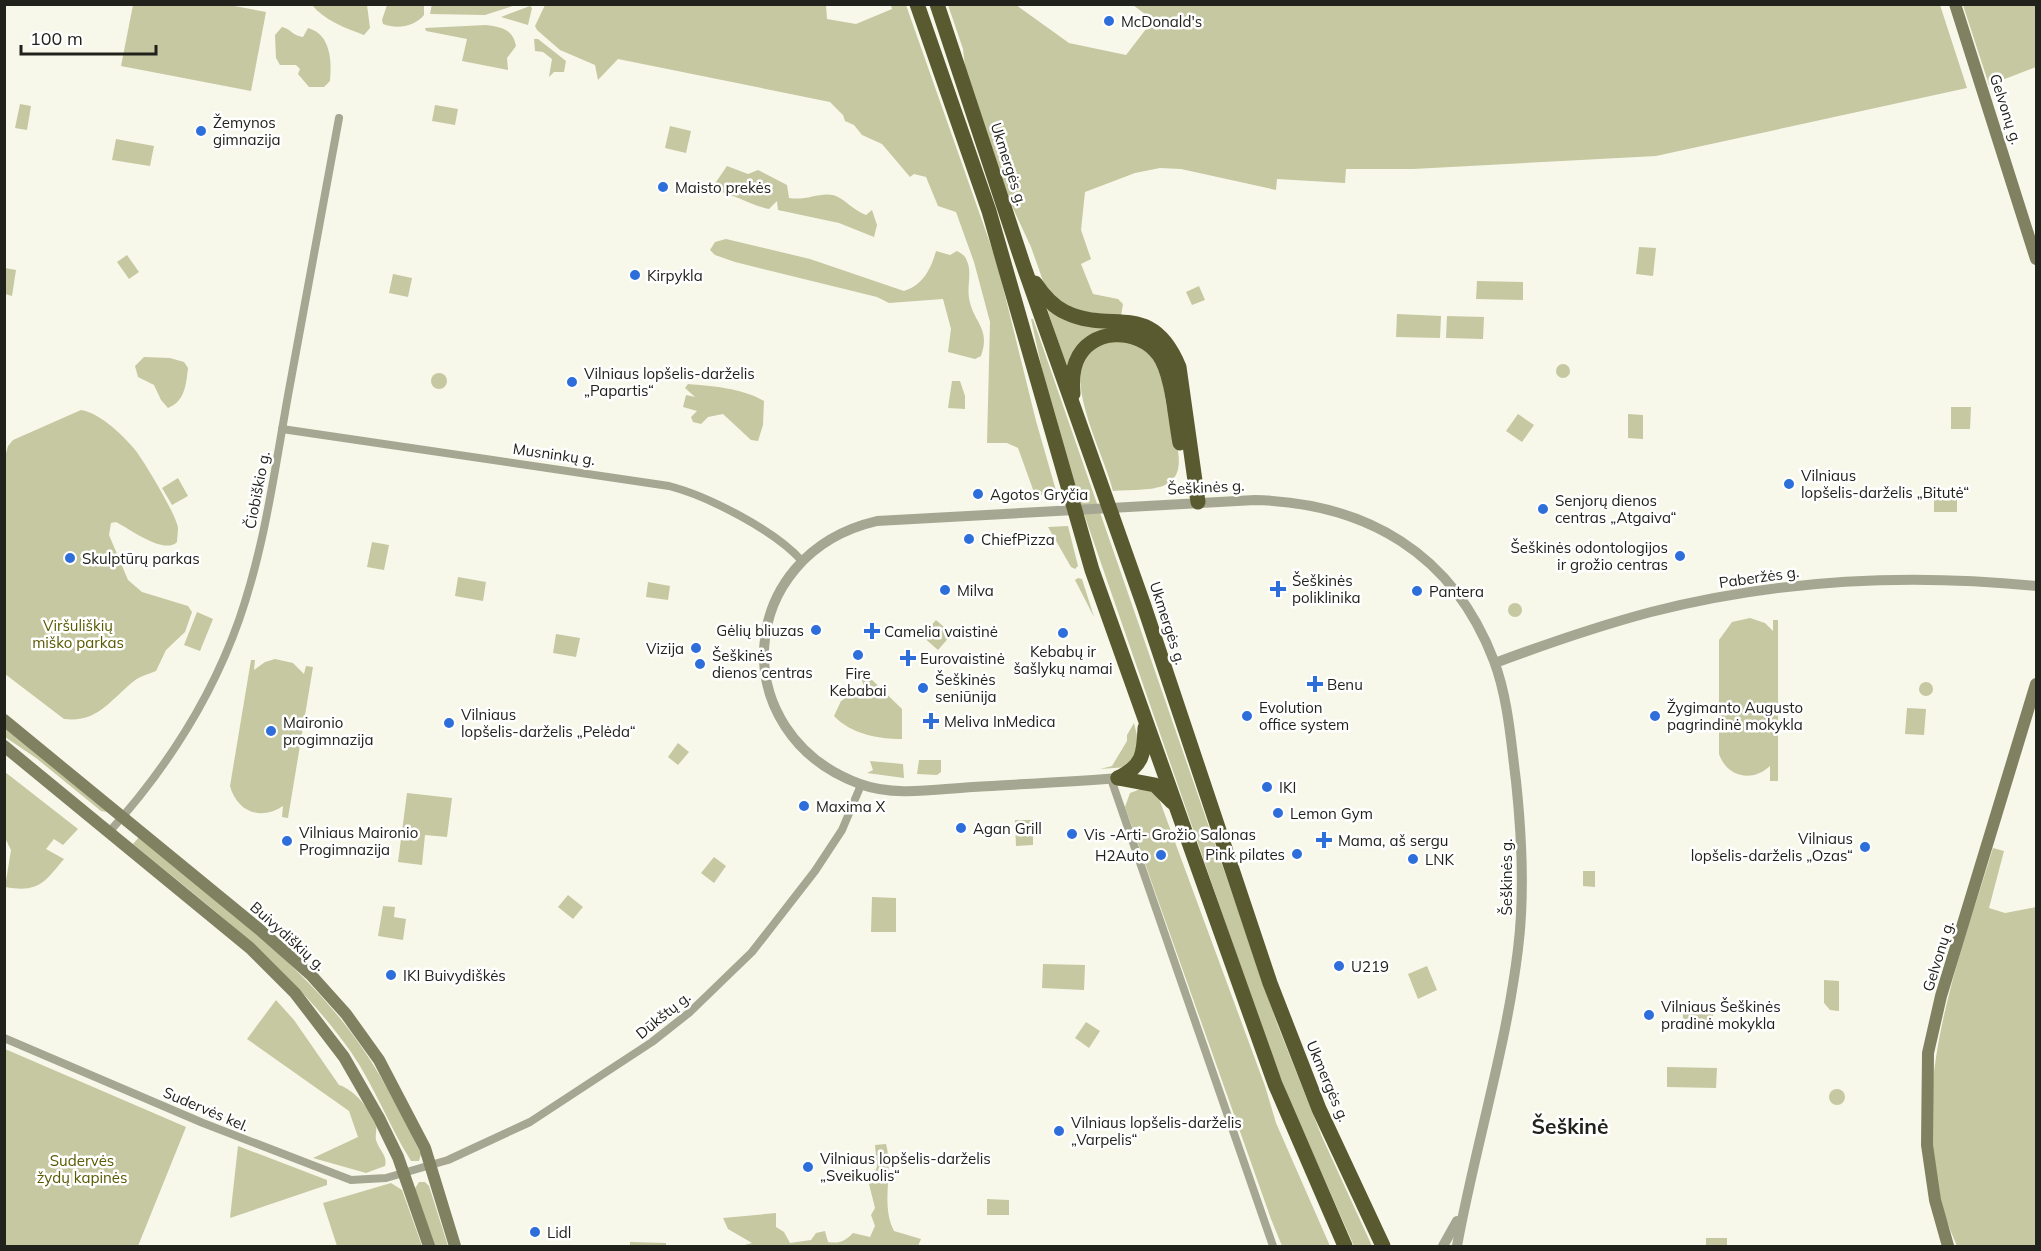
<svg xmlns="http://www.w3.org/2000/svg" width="2041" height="1251" font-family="Mulish,sans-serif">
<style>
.green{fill:#c6c8a1}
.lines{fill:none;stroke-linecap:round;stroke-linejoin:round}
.minor{stroke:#a6a792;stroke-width:8}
.tertiary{stroke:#a6a792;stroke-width:10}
.secondary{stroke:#808161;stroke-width:12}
.trunk{stroke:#5a5a30;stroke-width:15}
.poi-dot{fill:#2d6edb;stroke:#fff;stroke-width:2}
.labels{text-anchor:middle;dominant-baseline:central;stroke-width:5;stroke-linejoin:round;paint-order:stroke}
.poi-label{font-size:15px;fill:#22221d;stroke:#fff;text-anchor:start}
.street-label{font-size:15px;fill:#22221d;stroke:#fff}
.park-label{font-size:15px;fill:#595901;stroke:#fff}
.district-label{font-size:21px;font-weight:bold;fill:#22221d;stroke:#fff}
</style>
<rect width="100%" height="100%" fill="#f7f8ea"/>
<g class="green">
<path d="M432,4H516V5L485,15L430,14Z"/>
<path d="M133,5H229L266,12L251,91L121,66Z"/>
<path d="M312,5H367L370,28L364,35C345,28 324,20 312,5Z"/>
<path d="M387,5H424V15C415,26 398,30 383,24L382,20Z"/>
<path d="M545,5H826L827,19L856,24L892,9L891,5H906L997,263L1036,421L1057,494L1035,495L1018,448L1007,443H987L990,322L974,262L956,212L938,206L926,177L914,174L910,177L882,144L862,135L854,125L845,121L843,115L830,102L618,59L598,80L595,65L560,50L537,30L535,26Z"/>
<path d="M948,5H1016L1069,43L1126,55L1153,20L1133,5H1940L1967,88L1656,156L1413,169H1346L1345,183L1277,179L1276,190L1181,169L1160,168L1135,173L1085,192L1081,230L1091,259L1081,264L1093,294L1118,299L1123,304L1121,316L1070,310L1047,292L1031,247L1011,204L965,67L963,49Z"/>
<path d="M1963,5H2036V67L1989,85Z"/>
<path d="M530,6L532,8L528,25L501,17Z"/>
<path d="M486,25C501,27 513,29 516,46L507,58L508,70L462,61L467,39L426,31L425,28Z"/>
<path d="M282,27C291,29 293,36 303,37L308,28C331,34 332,62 330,81L324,87H309L298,74L300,69L296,65H280L276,58L275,35Z"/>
<path d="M534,39H538L566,61L564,72H554L549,77L552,59L543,52L535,51Z"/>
<path d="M20,104L31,106L27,130L15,128Z"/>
<path d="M435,105L458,109L455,125L432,121Z"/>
<path d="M670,126L691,131L686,153L665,148Z"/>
<path d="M116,139L154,146L150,166L112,160Z"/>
<path d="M727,166L748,174L758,170L787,185L789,198C806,201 819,192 833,195C844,198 854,211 866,215L872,210L877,225L874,237L839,223L778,210L777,201L769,209C750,205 736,195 717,191L714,185Z"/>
<path d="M726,239L810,259L904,291C923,285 931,269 936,251L950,255L957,251C962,254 965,255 967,261C972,272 967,286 969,298C973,323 991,327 981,356L975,359L948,352L951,329L943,299L889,303L877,297L735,262L715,255L710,250L715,242Z"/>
<path d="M1639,247L1656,248L1653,276L1636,274Z"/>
<path d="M127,255L139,272L129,279L117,262Z"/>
<path d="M5,268L16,270L12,296L5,294Z"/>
<path d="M393,274L412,278L408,297L389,293Z"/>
<path d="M1477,281L1523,282V300L1476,299Z"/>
<path d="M1199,286L1205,300L1192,305L1186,292Z"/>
<path d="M1047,308L1128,325L1170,370L1126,327L1067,368Z"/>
<path d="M1397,314L1441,316L1440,338L1396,337Z"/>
<path d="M1447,316L1484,317L1483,339L1446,338Z"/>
<path d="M1031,319H1033L1278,1026L1322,1137L1372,1246H1354L1291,1104L1265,1037L1056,433Z"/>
<path d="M1126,338L1156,359L1162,378L1167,409L1173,416C1166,434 1174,432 1177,446C1188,496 1148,488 1113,491C1106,458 1063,381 1088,353C1097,342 1114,341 1126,338Z"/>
<path d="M144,357L170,358L184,362L188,368C186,385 185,401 168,408L161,400L154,385L138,377L135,366Z"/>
<circle cx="1563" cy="371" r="7"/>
<circle cx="439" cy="381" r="8"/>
<path d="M952,381H960L965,396V409L948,408Z"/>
<path d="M688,384C712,386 742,388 764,401L763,425L758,441L751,440L723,414L708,417L701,424L693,422L691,417L697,411L683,407L686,395L695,397L685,388Z"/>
<path d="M1951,407H1971L1970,429H1951Z"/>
<path d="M81,410C100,413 124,436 136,451C145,463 177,516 178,528C178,533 177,538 177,542C164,555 130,529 116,522L111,523L109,535L128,580L142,592L188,606L192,612L185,632L166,650L156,671C149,674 140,676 134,681C110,700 98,723 64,719L5,674L4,460L8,446L13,440Z"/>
<path d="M1518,414L1534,425L1522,442L1506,431Z"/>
<path d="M1628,414L1643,415V439L1628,438Z"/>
<path d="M178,478L188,496L172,505L162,488Z"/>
<rect x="1934" y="492" width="23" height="20"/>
<path d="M1068,526L1078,566L1075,569L1071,567L1048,527Z"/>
<path d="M372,542L389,545L384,570L367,567Z"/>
<path d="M458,577L486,582L483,601L455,596Z"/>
<path d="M1078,578L1082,579L1094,617L1075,580Z"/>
<path d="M648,582L670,586L668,600L646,597Z"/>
<circle cx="1515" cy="610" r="7"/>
<path d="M197,612L213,619L200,651L184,645Z"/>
<path d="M1750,618L1765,623L1773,631V620H1778V781H1770V766C1752,783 1727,777 1719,754V640L1732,622Z"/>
<path d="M936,620L952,634L938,650L922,636Z"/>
<path d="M556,634L580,638L576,657L553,653Z"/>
<path d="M275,659L293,663L304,674L306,666L313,667L288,818L282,817L283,806C261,821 237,812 230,786L251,660H255L254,670L265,662Z"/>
<path d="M866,674L902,709V739C878,739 851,734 834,716L841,701L849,696L864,697L866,692L861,678Z"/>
<circle cx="1926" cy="689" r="7"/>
<path d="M1907,708L1926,709L1924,735L1905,734Z"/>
<path d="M1134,723L1140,748L1127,767L1100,769L1112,766L1127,741V735Z"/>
<path d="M4,727L107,812L101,811L36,758L5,737Z"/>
<path d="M678,743L689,752L678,765L668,757Z"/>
<path d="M919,760H941V772L937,775L917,774Z"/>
<path d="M870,761L903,764L904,778L867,773L873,770Z"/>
<path d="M5,772L78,829L63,845L54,839L46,849L64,859C44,883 38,893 5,887L11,850L5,838Z"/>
<path d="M1146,787L1158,796L1265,1086L1276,1123L1330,1246H1282L1271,1219L1125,807L1130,793Z"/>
<path d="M407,793L452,798L447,837L425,835L422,865L398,862Z"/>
<path d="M1015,820H1033V845L1016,846Z"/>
<path d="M139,837C211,898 293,955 350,1031C379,1069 400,1111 421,1154L419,1161H411C389,1126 375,1087 351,1052C292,969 211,908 133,844Z"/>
<path d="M1993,848L2004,851L1989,908L2005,913L2036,907V1246H1957C1897,1115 1954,976 1993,848Z"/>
<path d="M714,857L726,866L714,883L701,873Z"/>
<path d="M1583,871H1595V887L1583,886Z"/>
<path d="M568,895L583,907L573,919L558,907Z"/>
<path d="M872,897L896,898V932H871Z"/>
<path d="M383,906L395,907L394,917L406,919L403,940L378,936Z"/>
<path d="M1043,964L1085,965L1084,990L1042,988Z"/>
<path d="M1427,966L1437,990L1418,999L1408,974Z"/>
<path d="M1824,980L1839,981V1011L1830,1010L1824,1003Z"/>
<path d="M276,1000L294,1020L339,1085C355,1090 370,1109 376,1126C377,1130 375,1136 376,1140C379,1150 388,1156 385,1166L366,1173L313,1158L358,1137L349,1111L247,1039Z"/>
<path d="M1683,1006L1713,1007V1026H1683Z"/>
<path d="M1086,1022L1100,1031L1089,1048L1075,1038Z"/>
<path d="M5,1049L186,1127L138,1246H5Z"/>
<path d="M1667,1067L1717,1068L1716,1088L1667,1087Z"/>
<circle cx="1837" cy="1097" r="8"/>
<path d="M886,1144C894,1172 880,1204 894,1231L921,1239L918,1246H741L752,1243L728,1229L723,1218L776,1213V1227L784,1232L790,1243L811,1240L816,1233L825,1231L828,1242C840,1244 845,1241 853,1233L870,1237L875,1226L871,1215L875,1208L869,1184L877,1167L875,1145Z"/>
<path d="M238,1146L327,1180V1185L230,1218Z"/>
<path d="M419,1182H425L429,1186L448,1246H434L414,1190Z"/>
<path d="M391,1183L402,1190L422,1246H337L323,1203Z"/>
<path d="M987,1199L1009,1200V1215H987Z"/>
<rect x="1706" y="1238" width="21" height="8"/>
<path d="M630,1242L666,1243V1246H630Z"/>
</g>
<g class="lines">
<g class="minor">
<path d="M282,429L669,486C708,496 776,531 802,561"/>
<path d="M1111,779L1273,1246"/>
<path d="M110,831C166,769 211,699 239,620C265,546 275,467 289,390C306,299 322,209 339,118"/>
<path d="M4,1038L203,1123L351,1180L386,1178L448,1160L530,1122L652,1042L690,1012L752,952L815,871L842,830L861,785"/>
</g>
<g class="tertiary">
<path d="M1495,663C1546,644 1598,626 1651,612C1776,580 1908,573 2036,586"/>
<path d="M1118,778C1070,782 1022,784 973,787C937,789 895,797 860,784C724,734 735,554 877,521L1255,500C1366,503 1453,553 1494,661C1508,698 1511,742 1516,781C1522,837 1525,893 1518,949C1506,1049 1475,1147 1457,1246"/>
<path d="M1443,1246L1457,1221"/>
</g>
<g class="secondary">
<path d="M1955,4L2036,259"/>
<path d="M4,720L259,929L311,975L346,1014L379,1060L425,1148L455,1246"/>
<path d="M4,746L250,948L295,993L344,1057L379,1118L398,1157L429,1246"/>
<path d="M1948,1246L1935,1200L1927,1145L1928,1053L1941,996L2036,684"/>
</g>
<g class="trunk">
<path d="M917,4L989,211L1092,570L1275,1084L1345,1246"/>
<path d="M937,4L1023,264L1144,606L1270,983L1319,1109L1383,1246"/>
<path d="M1035,283C1043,295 1052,306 1065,312C1112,335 1151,299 1179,367L1198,502"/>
<path d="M1073,394C1072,383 1072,372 1076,362C1089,327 1139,327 1159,355C1173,375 1175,418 1180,443"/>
<path d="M1118,778C1143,766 1144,754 1145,728"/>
<path d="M1118,778L1155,785L1172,802"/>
</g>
</g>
<g class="poi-dot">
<circle cx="1109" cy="21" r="6"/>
<circle cx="201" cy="131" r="6"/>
<circle cx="663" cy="187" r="6"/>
<circle cx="635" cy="275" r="6"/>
<circle cx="572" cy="382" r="6"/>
<circle cx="1789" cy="484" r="6"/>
<circle cx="978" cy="494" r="6"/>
<circle cx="1543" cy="509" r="6"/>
<circle cx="969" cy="539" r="6"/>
<circle cx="1680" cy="556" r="6"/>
<circle cx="70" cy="558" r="6"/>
<path d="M1275 580h6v6h6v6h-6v6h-6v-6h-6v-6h6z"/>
<circle cx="945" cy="590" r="6"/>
<circle cx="1417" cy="591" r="6"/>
<circle cx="816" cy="630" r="6"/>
<path d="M869 622h6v6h6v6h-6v6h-6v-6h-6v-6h6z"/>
<circle cx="1063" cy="633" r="6"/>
<circle cx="696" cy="648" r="6"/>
<circle cx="858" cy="655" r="6"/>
<path d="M905 649h6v6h6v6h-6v6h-6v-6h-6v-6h6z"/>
<circle cx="700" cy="664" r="6"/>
<path d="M1312 675h6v6h6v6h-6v6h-6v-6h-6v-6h6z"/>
<circle cx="923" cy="688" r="6"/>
<circle cx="1247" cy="716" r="6"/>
<circle cx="1655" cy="716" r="6"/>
<path d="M928 712h6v6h6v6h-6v6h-6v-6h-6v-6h6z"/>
<circle cx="449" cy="723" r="6"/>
<circle cx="271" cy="731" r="6"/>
<circle cx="1267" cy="787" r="6"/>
<circle cx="804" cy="806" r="6"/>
<circle cx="1278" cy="813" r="6"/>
<circle cx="961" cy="828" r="6"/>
<circle cx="1072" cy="834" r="6"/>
<path d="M1321 831h6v6h6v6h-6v6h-6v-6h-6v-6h6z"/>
<circle cx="287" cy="841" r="6"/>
<circle cx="1865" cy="847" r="6"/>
<circle cx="1297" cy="854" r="6"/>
<circle cx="1161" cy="855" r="6"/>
<circle cx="1413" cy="859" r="6"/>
<circle cx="1339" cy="966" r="6"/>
<circle cx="391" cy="975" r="6"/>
<circle cx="1649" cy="1015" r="6"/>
<circle cx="1059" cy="1131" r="6"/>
<circle cx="808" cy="1167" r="6"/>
<circle cx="535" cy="1232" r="6"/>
</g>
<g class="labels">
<g class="poi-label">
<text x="1121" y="21">McDonald's</text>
<text x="213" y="122">Žemynos<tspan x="213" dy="17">gimnazija</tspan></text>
<text x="675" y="187">Maisto prekės</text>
<text x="647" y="275">Kirpykla</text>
<text x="584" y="373">Vilniaus lopšelis-darželis<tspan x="584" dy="17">„Papartis“</tspan></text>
<text x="1801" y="475">Vilniaus<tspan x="1801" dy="17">lopšelis-darželis „Bitutė“</tspan></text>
<text x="990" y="494">Agotos Gryčia</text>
<text x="1555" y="500">Senjorų dienos<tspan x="1555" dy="17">centras „Atgaiva“</tspan></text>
<text x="981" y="539">ChiefPizza</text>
<text x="1668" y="547" text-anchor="end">Šeškinės odontologijos<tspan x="1668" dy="17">ir grožio centras</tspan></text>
<text x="82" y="558">Skulptūrų parkas</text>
<text x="1292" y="580">Šeškinės<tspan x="1292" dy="17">poliklinika</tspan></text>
<text x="957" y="590">Milva</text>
<text x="1429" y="591">Pantera</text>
<text x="804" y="630" text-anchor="end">Gėlių bliuzas</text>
<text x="884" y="631">Camelia vaistinė</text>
<text x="684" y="648" text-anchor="end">Vizija</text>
<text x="1063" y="651" text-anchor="middle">Kebabų ir<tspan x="1063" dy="17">šašlykų namai</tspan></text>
<text x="712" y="655">Šeškinės<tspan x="712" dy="17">dienos centras</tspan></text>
<text x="920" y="658">Eurovaistinė</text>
<text x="858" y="673" text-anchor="middle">Fire<tspan x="858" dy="17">Kebabai</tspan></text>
<text x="935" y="679">Šeškinės<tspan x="935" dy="17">seniūnija</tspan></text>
<text x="1327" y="684">Benu</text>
<text x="1259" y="707">Evolution<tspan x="1259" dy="17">office system</tspan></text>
<text x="1667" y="707">Žygimanto Augusto<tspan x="1667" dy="17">pagrindinė mokykla</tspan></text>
<text x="461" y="714">Vilniaus<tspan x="461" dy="17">lopšelis-darželis „Pelėda“</tspan></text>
<text x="944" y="721">Meliva InMedica</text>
<text x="283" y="722">Maironio<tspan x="283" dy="17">progimnazija</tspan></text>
<text x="1279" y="787">IKI</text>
<text x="816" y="806">Maxima X</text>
<text x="1290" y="813">Lemon Gym</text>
<text x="973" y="828">Agan Grill</text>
<text x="299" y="832">Vilniaus Maironio<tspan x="299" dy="17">Progimnazija</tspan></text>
<text x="1084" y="834">Vis -Arti- Grožio Salonas</text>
<text x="1853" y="838" text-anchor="end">Vilniaus<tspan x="1853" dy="17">lopšelis-darželis „Ozas“</tspan></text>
<text x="1338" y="840">Mama, aš sergu</text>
<text x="1285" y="854" text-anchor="end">Pink pilates</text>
<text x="1149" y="855" text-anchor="end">H2Auto</text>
<text x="1425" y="859">LNK</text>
<text x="1351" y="966">U219</text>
<text x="403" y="975">IKI Buivydiškės</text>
<text x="1661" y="1006">Vilniaus Šeškinės<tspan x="1661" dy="17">pradinė mokykla</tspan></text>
<text x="1071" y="1122">Vilniaus lopšelis-darželis<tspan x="1071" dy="17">„Varpelis“</tspan></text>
<text x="820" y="1158">Vilniaus lopšelis-darželis<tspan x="820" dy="17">„Sveikuolis“</tspan></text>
<text x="547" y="1232">Lidl</text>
</g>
<g class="street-label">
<text transform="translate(2006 109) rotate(72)">Gelvonų g.</text>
<text transform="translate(1009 164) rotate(72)">Ukmergės g.</text>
<text transform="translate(554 454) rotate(8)">Musninkų g.</text>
<text transform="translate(1206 487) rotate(-3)">Šeškinės g.</text>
<text transform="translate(257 490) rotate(-79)">Čiobiškio g.</text>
<text transform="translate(1759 577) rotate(-8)">Paberžės g.</text>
<text transform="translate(1168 623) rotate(72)">Ukmergės g.</text>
<text transform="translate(1506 877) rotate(-90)">Šeškinės g.</text>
<text transform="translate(288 936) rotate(42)">Buivydiškių g.</text>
<text transform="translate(1938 956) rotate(-73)">Gelvonų g.</text>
<text transform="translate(663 1015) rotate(-39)">Dūkštų g.</text>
<text transform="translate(1328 1081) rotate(67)">Ukmergės g.</text>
<text transform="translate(206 1109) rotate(23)">Sudervės kel.</text>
</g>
<g class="park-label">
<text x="78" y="625">Viršuliškių<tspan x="78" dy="17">miško parkas</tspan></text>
<text x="82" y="1160">Sudervės<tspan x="82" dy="17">žydų kapinės</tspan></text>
</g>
<g class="district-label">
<text x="1570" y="1126">Šeškinė</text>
</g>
</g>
<rect width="2041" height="1251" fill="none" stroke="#22221d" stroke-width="12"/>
<path d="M21 45v9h135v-9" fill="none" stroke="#22221d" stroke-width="3"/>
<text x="30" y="45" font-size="18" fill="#22221d" stroke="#ffffff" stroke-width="4.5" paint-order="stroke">100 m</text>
</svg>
